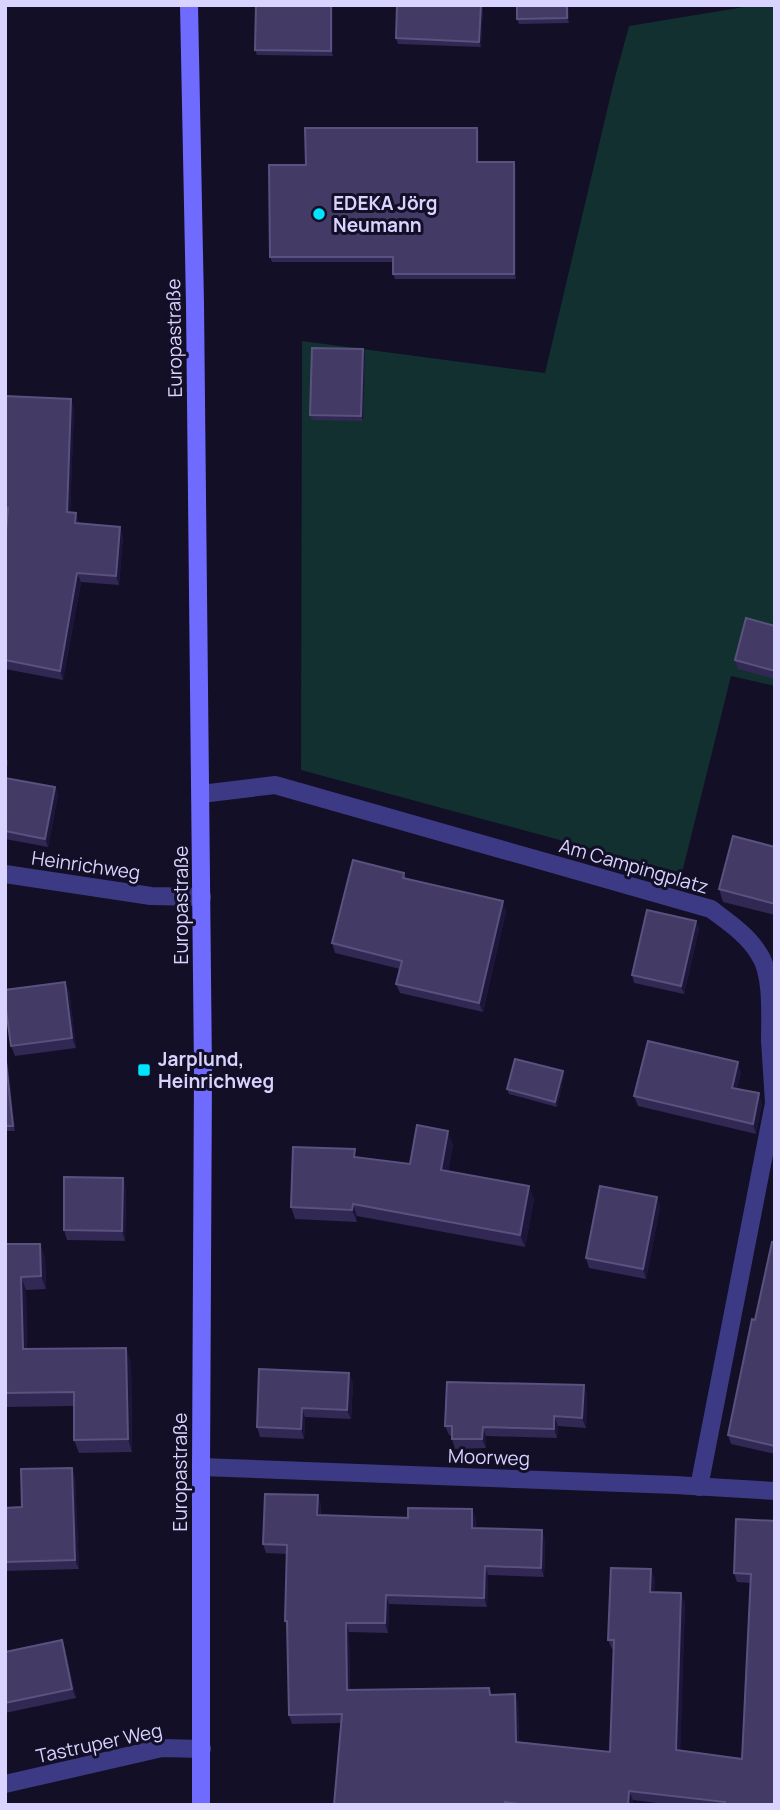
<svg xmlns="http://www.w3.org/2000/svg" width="780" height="1810" font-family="Manrope,sans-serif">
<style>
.green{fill:#12302f}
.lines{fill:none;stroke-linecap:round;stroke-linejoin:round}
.lane{stroke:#3d3a85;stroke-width:18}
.street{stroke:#3d3a85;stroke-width:18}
.secondary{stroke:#6f6bff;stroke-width:18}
.wall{fill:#312854}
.shaded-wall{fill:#1d163a}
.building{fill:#433a66;stroke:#5a527e;stroke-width:2}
.poi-dot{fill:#00e5ff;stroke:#130f26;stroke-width:2.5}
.labels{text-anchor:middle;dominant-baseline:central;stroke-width:6;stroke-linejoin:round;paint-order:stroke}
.poi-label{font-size:19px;font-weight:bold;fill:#d9d4ff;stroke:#130f26;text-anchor:start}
.street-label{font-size:19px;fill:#d9d4ff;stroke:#130f26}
</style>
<rect width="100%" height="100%" fill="#130f26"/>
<path class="green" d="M756,5H775V686L731,676L682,873L301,770L302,341L545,373L614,81L629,26Z"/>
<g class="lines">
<path class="lane" d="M201,794L275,785L711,909C728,922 748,935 759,954C773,974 770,1016 770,1040"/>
<g class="street">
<path d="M5,874L151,896L202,897"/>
<path d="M201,1467L675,1485L775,1491"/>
<path d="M699,1487L774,1103L770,1040"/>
<path d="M5,1784L162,1748L202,1749"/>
</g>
<path class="secondary" d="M189,5L195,304L203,1072L201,1467V1805"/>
</g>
<g class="wall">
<path d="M256,5H333V56L257,55L255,50Z"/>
<path d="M483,5L481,47L398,44L396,38Z"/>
<path d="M568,5L569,23L519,24L517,19Z"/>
<path d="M477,128L479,133V162L516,167V279H395L393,274V262H272L270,257L306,165Z"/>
<path d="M363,349L365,354L363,421L312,420L310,415Z"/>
<path d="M5,396L74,408L70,512L79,522V523L123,536L119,585L81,582L63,680L5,669V543L7,517L5,516Z"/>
<path d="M775,626V679L738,669L735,660Z"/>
<path d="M5,754L8,762L5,778L55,787L58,795L48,847L5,839Z"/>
<path d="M775,847V915L723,902L719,889Z"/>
<path d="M404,873L406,879L506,911L483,1012L400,993L396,984L400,969L335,953L332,943Z"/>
<path d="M696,921L699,929L684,994L634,983L632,975Z"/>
<path d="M69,991L76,1048L15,1056L11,1046Z"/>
<path d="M5,1062H6L8,1067L15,1131H5Z"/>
<path d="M563,1071L564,1076L557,1107L509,1094L507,1089Z"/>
<path d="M741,1072L737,1089L762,1103L756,1134L638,1106L634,1096Z"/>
<path d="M453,1144L448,1171L534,1199L525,1247L357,1216V1222L295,1219L291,1207L358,1157L410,1164Z"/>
<path d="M123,1178L126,1188L125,1241L67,1240L64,1230Z"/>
<path d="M657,1197L660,1207L646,1279L589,1268L586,1258Z"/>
<path d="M775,1243V1454L731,1444L728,1435L755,1320Z"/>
<path d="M5,1244L45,1257L46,1289L26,1290L27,1349L131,1362L132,1452L79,1453L74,1440V1406L5,1407Z"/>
<path d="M353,1383L351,1419L305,1417L304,1439L260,1437L257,1427Z"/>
<path d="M584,1385L587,1395L586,1428L558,1426L557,1438L486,1436V1448L455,1449L452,1439V1436L449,1435L445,1426Z"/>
<path d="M75,1477L79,1569L5,1571V1508L22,1507Z"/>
<path d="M321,1504V1515L476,1518V1528L545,1539L544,1577L488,1575L487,1607L389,1604L388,1633L349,1632L350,1690L489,1688L492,1695L518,1703L519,1742L610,1752L614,1649H612L608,1640L655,1578L654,1592L685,1602L680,1751L742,1759L750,1583L737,1582L734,1573L775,1521V1805H672L633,1800L632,1805H334L341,1723L292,1724L289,1715L287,1626L285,1621L287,1554L266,1553L263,1544Z"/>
<path d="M62,1640L65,1649L76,1698L5,1713V1652Z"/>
</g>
<g class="shaded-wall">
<path d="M331,5H333V56L331,51Z"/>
<path d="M481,5H483L481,47L479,42Z"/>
<path d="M567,5H568L569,23L567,18Z"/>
<path d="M477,128L479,133V167L477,162Z"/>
<path d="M514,162L516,167V279L514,274Z"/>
<path d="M363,349L365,354L363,421L361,416Z"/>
<path d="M71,399L74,408L70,521L67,512Z"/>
<path d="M76,513L79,522V532L75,523Z"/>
<path d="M120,527L123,536L119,585L116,576Z"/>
<path d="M77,573L81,582L63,680L60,671Z"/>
<path d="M5,754L8,762L5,778Z"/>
<path d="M55,787L58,795L48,847L45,839Z"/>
<path d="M503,901L506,911L483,1012L479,1003Z"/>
<path d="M696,921L699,929L684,994L681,986Z"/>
<path d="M65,982L69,991L76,1048L72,1038Z"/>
<path d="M6,1062L8,1067L15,1131L13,1126Z"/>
<path d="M738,1062L741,1072L735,1098L732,1088Z"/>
<path d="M563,1071L564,1076L557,1107L555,1102Z"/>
<path d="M759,1093L762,1103L756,1134L753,1124Z"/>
<path d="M448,1131L453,1144L446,1182L441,1170Z"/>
<path d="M123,1178L126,1188L125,1241L122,1231Z"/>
<path d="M529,1186L534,1199L525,1247L520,1235Z"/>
<path d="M657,1197L660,1207L646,1279L643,1269Z"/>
<path d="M353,1204L357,1216V1222L352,1210Z"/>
<path d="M40,1244L45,1257L46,1289L41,1276Z"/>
<path d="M21,1277L26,1290L27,1363L23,1349Z"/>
<path d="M126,1348L131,1362L132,1452L128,1439Z"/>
<path d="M349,1373L353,1383L351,1419L347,1410Z"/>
<path d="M584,1385L587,1395L586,1428L582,1418Z"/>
<path d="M302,1408L305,1417L304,1439L301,1429Z"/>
<path d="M554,1416L558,1426L557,1438L554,1429Z"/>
<path d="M483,1427L486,1436V1448L482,1439Z"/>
<path d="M72,1468L75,1477L79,1569L75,1560Z"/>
<path d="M318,1495L321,1504L320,1524L317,1515Z"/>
<path d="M472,1509L476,1518L475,1537L472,1528Z"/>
<path d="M542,1530L545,1539L544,1577L541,1568Z"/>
<path d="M485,1566L488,1575L487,1607L484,1598Z"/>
<path d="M651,1569L655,1578L654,1601L650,1592Z"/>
<path d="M681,1593L685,1602L680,1760L676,1750Z"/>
<path d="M386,1595L389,1604L388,1633L385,1623Z"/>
<path d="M346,1623L349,1632L350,1699L347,1690Z"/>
<path d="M62,1640L65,1649L76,1698L72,1689Z"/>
<path d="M515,1694L518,1703L519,1751L516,1742Z"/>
<path d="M629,1791L633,1800L632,1805H628Z"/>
</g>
<g class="building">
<path d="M256,5H331V51L255,50Z"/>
<path d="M397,5H481L479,42L396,38Z"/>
<path d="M517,5H567V18L517,19Z"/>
<path d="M305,128H477V162H514V274H393V257H270L269,165H306Z"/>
<path d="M312,348L363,349L361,416L310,415Z"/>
<path d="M5,396L71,399L67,512L76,513L75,523L120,527L116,576L77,573L60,671L5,660V543L8,508H5Z"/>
<path d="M746,618L775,626V671L735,660Z"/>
<path d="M5,778L55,787L45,839L5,831Z"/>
<path d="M733,836L775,847V904L719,889Z"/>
<path d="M353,860L404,873L403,878L503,901L479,1003L396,984L402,961L332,943Z"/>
<path d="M647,910L696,921L681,986L632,975Z"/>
<path d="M65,982L72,1038L11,1046L5,1002V990Z"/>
<path d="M648,1041L738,1062L732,1088L759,1093L753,1124L634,1096Z"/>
<path d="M515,1059L563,1071L555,1102L507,1089Z"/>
<path d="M5,1062H6L13,1126H5Z"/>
<path d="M417,1125L448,1131L441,1170L529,1186L520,1235L353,1204L352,1210L291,1207L293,1147L355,1149L354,1157L410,1164Z"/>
<path d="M64,1177L123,1178L122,1231L64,1230Z"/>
<path d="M600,1186L657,1197L643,1269L586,1258Z"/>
<path d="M772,1242L775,1243V1446L728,1435L752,1319L755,1320Z"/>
<path d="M5,1244H40L41,1276L21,1277L23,1349L126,1348L128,1439L74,1440V1392L5,1393Z"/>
<path d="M259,1369L349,1373L347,1410L302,1408L301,1429L257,1427Z"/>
<path d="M447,1382L584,1385L582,1418L554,1416V1429L483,1427L482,1439H452V1426H445Z"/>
<path d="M72,1468L75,1560L5,1562V1508L22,1507L21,1469Z"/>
<path d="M265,1494L318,1495L317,1515L408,1518V1508L472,1509V1528L542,1530L541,1568L485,1566L484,1598L386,1595L385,1623H346L347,1690L489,1688L490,1695L515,1694L516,1742L610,1752L614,1640H608L611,1568L651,1569L650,1592L681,1593L676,1750L742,1759L751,1574L734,1573L736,1519L775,1521V1805H724L725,1802L629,1791L628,1805H526L505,1802V1805H334L342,1714L289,1715L287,1621H285L287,1545L263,1544Z"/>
<path d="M62,1640L72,1689L5,1703V1652Z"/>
</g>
<g class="poi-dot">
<circle cx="319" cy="214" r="7"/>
<rect x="137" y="1063" width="14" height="14" rx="3.5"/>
</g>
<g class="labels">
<g class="poi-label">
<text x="333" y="203">EDEKA Jörg<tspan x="333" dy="22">Neumann</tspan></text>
<text x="158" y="1059">Jarplund,<tspan x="158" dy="22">Heinrichweg</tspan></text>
</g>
<g class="street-label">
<text transform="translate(174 338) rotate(-91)">Europastraße</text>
<text transform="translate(86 865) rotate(8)">Heinrichweg</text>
<text transform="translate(634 866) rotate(16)">Am Campingplatz</text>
<text transform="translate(181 905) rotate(-90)">Europastraße</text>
<text transform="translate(489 1457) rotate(2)">Moorweg</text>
<text transform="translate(180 1472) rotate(-90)">Europastraße</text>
<text transform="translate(99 1743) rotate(-12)">Tastruper Weg</text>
</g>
</g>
<rect width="780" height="1810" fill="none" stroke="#d9d4ff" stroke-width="14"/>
</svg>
